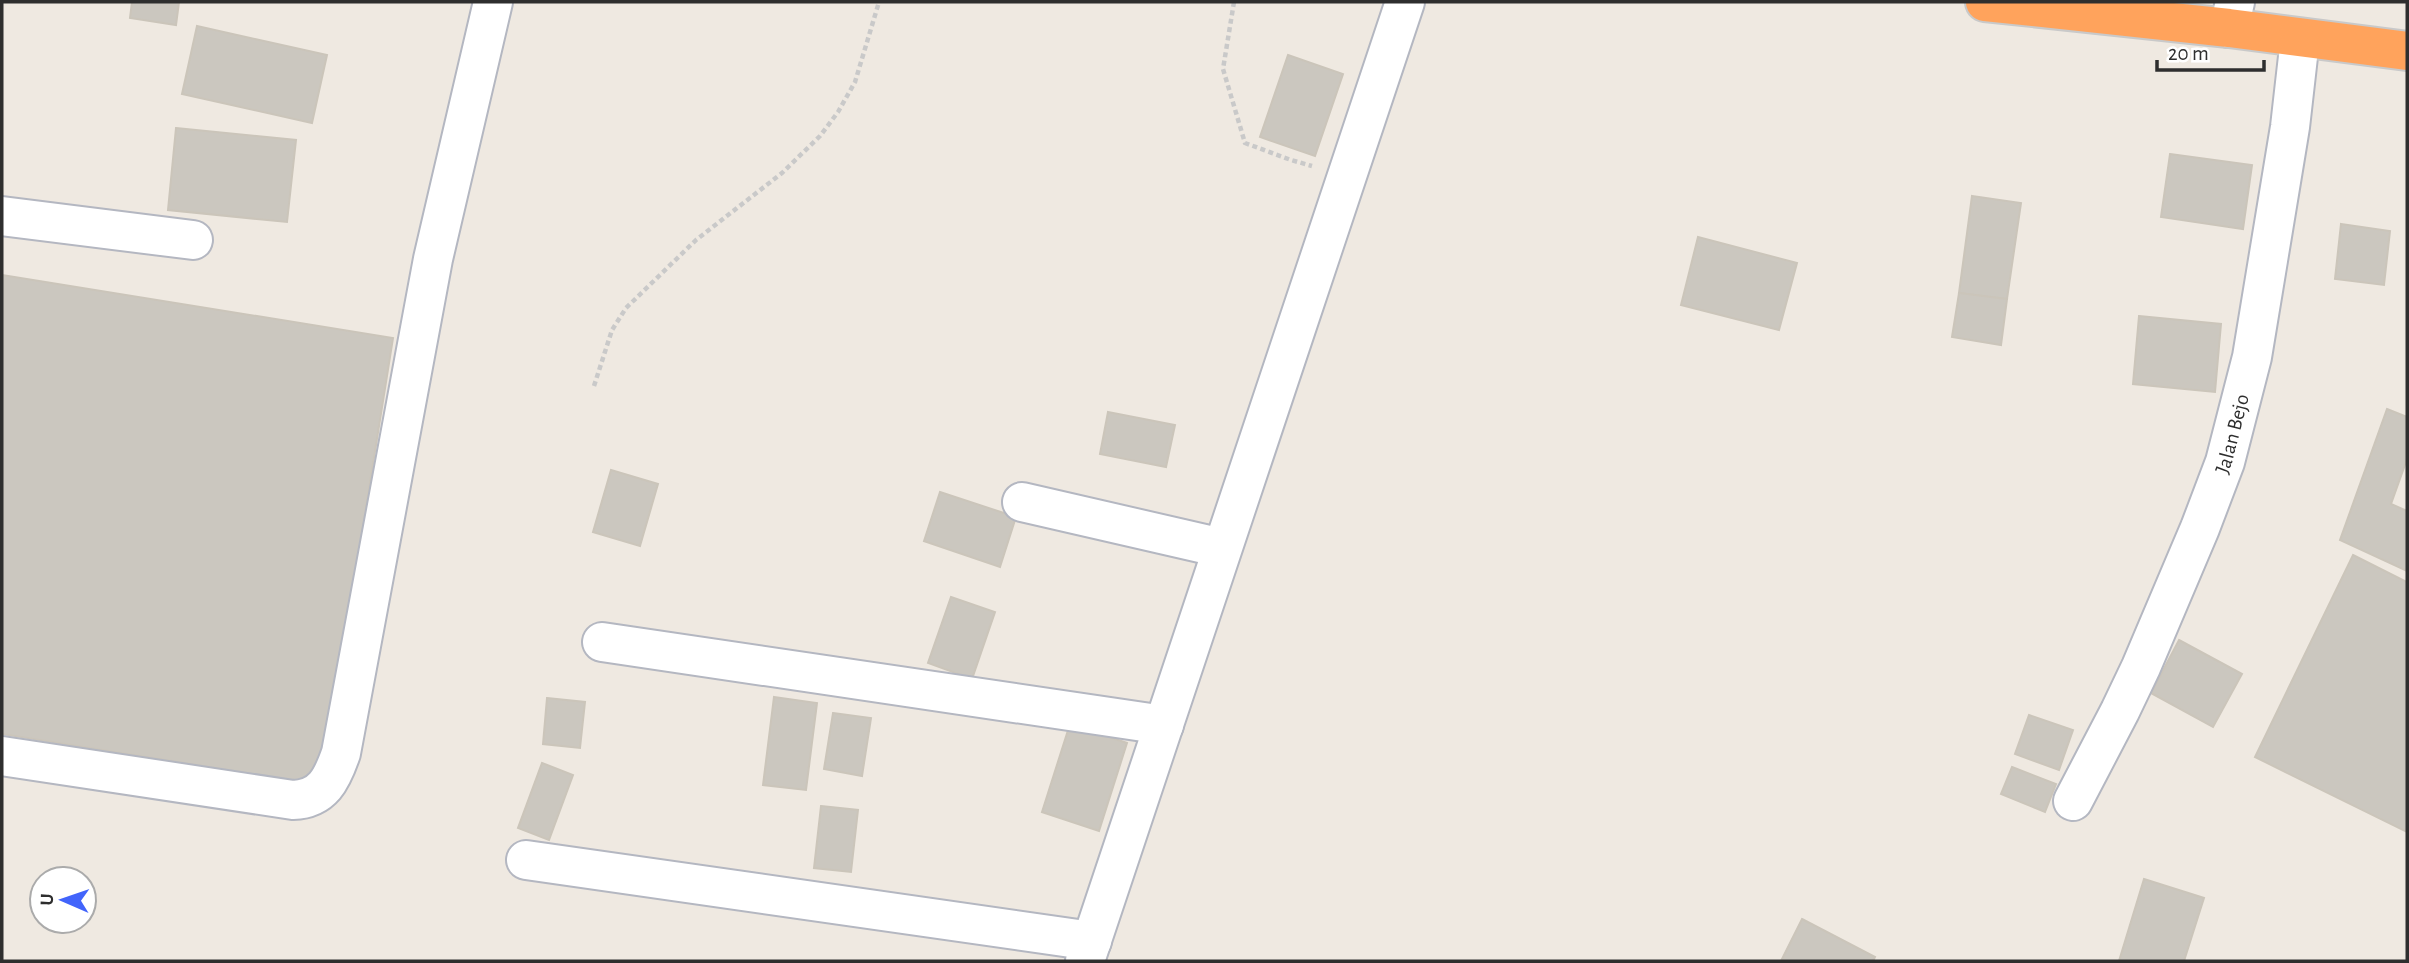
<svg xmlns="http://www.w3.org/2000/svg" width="2409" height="963" font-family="'Alegreya Sans',sans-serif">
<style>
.building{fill:#cbc7bf;stroke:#cbc5ba;stroke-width:2}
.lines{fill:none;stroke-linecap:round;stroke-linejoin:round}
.minor-casing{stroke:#b4b7c1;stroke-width:42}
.highway-casing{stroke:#c9c9c9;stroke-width:42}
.path{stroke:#c9c9c9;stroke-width:4.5;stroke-dasharray:5 3.5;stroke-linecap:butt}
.minor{stroke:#fff;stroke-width:38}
.highway{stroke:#ffa35c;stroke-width:38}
.labels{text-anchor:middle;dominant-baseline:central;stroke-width:6;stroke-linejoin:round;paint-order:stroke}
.street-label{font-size:21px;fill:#2e2e2e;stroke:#fff}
</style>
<rect width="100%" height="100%" fill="#efe9e1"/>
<g class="building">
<path d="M132,2H179L176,25L130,18Z"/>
<path d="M197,26L327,55L312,123L182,94Z"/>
<path d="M1288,55L1343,74L1315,156L1260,137Z"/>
<path d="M176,128L296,140L287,222L168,210Z"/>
<path d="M2170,154L2252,165L2243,229L2161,217Z"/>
<path d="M1972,196L2021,203L2007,299L1959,293Z"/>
<path d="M2341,224L2390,231L2384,285L2335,279Z"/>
<path d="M1698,237L1797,263L1779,330L1681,305Z"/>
<path d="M2,275L393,338L322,785L2,734Z"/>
<path d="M1959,293L2007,299L2001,345L1952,337Z"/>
<path d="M2139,316L2221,324L2215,392L2133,384Z"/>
<path d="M2387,409L2407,417V459L2391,504L2407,511V571L2340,540Z"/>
<path d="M1108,412L1175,425L1166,467L1100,454Z"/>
<path d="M611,470L658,484L640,546L593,532Z"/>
<path d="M940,492L1016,517L1000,567L924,541Z"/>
<path d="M2353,555L2407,582V832L2255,757Z"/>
<path d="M951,597L995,612L972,679L928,663Z"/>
<path d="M2179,640L2242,674L2213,727L2151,693Z"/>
<path d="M774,697L817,703L806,790L763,785Z"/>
<path d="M547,698L585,702L580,748L543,744Z"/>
<path d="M833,713L871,718L862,776L824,769Z"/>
<path d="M2029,715L2073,730L2059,770L2015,754Z"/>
<path d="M1070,724L1127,743L1099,831L1042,812Z"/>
<path d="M542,763L573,775L549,840L518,828Z"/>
<path d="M2012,767L2056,784L2045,812L2001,794Z"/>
<path d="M821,806L858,810L851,872L814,868Z"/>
<path d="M2144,879L2204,898L2184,961H2119Z"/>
<path d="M1802,919L1875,957L1873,961H1781Z"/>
</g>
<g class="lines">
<defs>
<g id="minor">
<path d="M2229,28L2235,2"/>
<path d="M2,216L193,240"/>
<path d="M1022,502L1222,548"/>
<path d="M602,642L1164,725"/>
<path d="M2,756L293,800C323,799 332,779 341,753L433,259L493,2"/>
<path id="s1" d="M2073,801L2120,711L2141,667L2200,528L2225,462L2252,357L2290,127L2300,39"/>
<path d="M526,860L1092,941"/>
<path d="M1085,961L1405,2"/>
</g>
<path id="highway" d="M1985,2L2229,28L2407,51"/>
</defs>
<use href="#minor" class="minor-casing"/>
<use href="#highway" class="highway-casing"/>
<g class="path">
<path d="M1234,2L1223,69L1245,143L1291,160L1312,166"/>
<path d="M594,386L612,330L626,308L696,240L782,173L820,136L838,112L855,82L879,2"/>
</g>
<use href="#minor" class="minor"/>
<use href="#highway" class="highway"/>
</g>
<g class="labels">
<g class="street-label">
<text stroke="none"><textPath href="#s1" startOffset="401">Jalan Bejo</textPath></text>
</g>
</g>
<rect width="2409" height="963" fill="none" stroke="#2e2e2e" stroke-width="7"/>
<g transform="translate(63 900) rotate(272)"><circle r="33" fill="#ffffff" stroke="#ababab" stroke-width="2"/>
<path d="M0-5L12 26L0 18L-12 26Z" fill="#4264fb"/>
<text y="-10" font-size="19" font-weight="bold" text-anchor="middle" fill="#2e2e2e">U</text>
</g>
<path d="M2157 60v10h107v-10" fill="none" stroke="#2e2e2e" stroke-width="3.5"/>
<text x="2168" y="60" font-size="21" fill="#2e2e2e" stroke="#ffffff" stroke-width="5" paint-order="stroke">20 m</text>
</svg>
